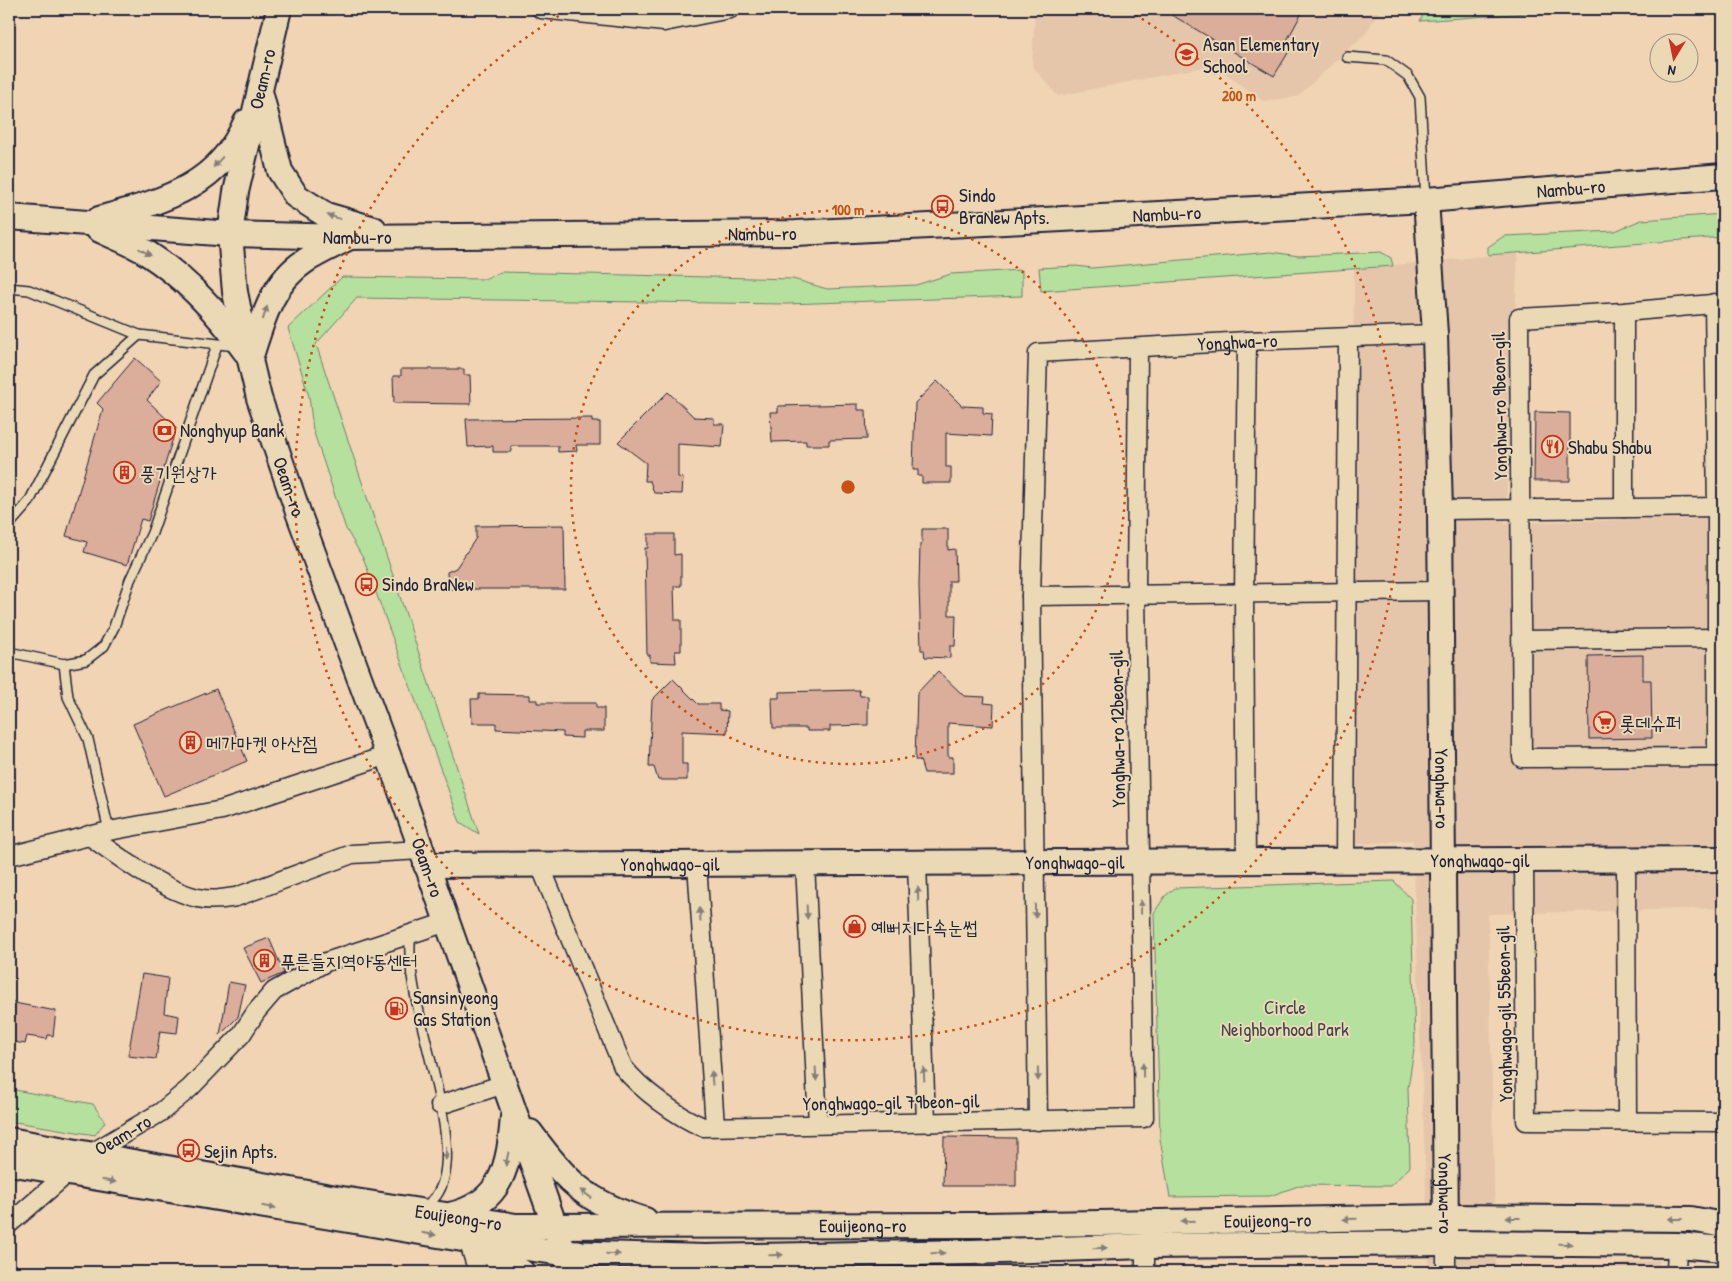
<svg xmlns="http://www.w3.org/2000/svg" width="1732" height="1281" font-family="'Patrick Hand','Poor Story',sans-serif">
<style>
.built{fill:#e5c6aa}
.green{fill:#b5e09e;stroke:#6c816c}
.building{fill:#daae9b;stroke:#22223b}
.lines{fill:none;stroke-linecap:round;stroke-linejoin:round}
.lane-casing{stroke:#22223b;stroke-width:12}
.street-casing{stroke:#22223b;stroke-width:21}
.secondary-casing{stroke:#22223b;stroke-width:28}
.lane{stroke:#ebd9b6;stroke-width:9}
.street{stroke:#ebd9b6;stroke-width:18}
.secondary{stroke:#ebd9b6;stroke-width:24}
.oneway{fill:#867e78}
.ring{fill:none;stroke:#ca5113;stroke-width:2.5;stroke-dasharray:2.5 5}
.labels{text-anchor:middle;dominant-baseline:central;stroke-width:4;stroke-linejoin:round;paint-order:stroke}
.poi-label{font-size:19px;fill:#22223b;stroke:#ebd9b6;text-anchor:start}
.street-label{font-size:19px;fill:#22223b;stroke:#ebd9b6}
.park-label{font-size:19px;fill:#3f484f;stroke:#ebd9b6}
.centre{fill:#ca5113;stroke:#ebd9b6;stroke-width:2.5}
.ring-label{font-size:15px;text-anchor:middle;font-weight:bold;fill:#ca5113;stroke:#ebd9b6;stroke-width:4;stroke-linejoin:round;paint-order:stroke}
</style>
<rect width="100%" height="100%" fill="#f0d4b3"/>
<filter id="ink" filterUnits="userSpaceOnUse"><feTurbulence type="fractalNoise" baseFrequency=".02" numOctaves="2"/><feDisplacementMap in="SourceGraphic" scale="10" xChannelSelector="R" yChannelSelector="G"/><feConvolveMatrix kernelMatrix="1 2 1 2 8 2 1 2 1" color-interpolation-filters="sRGB"/></filter>
<g filter="url(#ink)">
<g class="built">
<path d="M1035,9H1380L1366,33L1297,97L1263,101L1214,65L1058,96L1032,66Z"/>
<path d="M1518,253L1505,523L1723,517V908L1488,914L1496,1266H1600L1659,1260L1658,1272H1350L1429,1269L1413,840L1351,845L1354,269Z"/>
</g>
<g class="green">
<path d="M1426,9H1580L1420,21Z"/>
<path d="M1723,214V237L1488,255V247L1504,236L1615,231L1641,220Z"/>
<path d="M1271,252L1299,256L1381,252L1391,258L1393,266L1041,291L1039,268L1076,266L1092,268Z"/>
<path d="M1022,270V296L786,304L357,298L316,344L479,834L460,822L364,560L346,529L313,430L309,396L288,328L342,277L484,279L501,272L793,279L827,289L916,285L951,274Z"/>
<path d="M1394,881L1411,899L1415,1043L1408,1088L1410,1167L1390,1186L1301,1185L1270,1196L1170,1197L1160,1139L1154,913L1165,896L1175,888Z"/>
<path d="M9,1089L93,1104L105,1122L95,1135L9,1121Z"/>
</g>
<g class="building">
<path d="M1162,9H1304L1285,44L1291,48L1274,76Z"/>
<path d="M135,358L161,381L147,400L176,428L148,521L141,519L127,565L84,552L87,542L66,536L103,409L97,403Z"/>
<path d="M401,369H464V375H470L471,404L394,403L393,376H401Z"/>
<path d="M937,381L962,406L983,407V413L992,414L991,436L946,433V467H951V483H922V476H918V470H913L915,403Z"/>
<path d="M668,392L694,417L714,418V424H724L722,447L678,444V477L683,478L682,494L654,493L650,481H645L646,463L618,442Z"/>
<path d="M858,404V410H866L867,439L829,440V445H806V441L772,442L770,412H778V406Z"/>
<path d="M1535,412L1570,413V481H1534Z"/>
<path d="M592,418V422H600V445H576L577,451L558,452V446H511V452H493V446L468,447L466,419Z"/>
<path d="M564,525L565,589H448L447,572L456,568L476,538V526Z"/>
<path d="M922,529H948V550L955,549L956,581H949V615H956L955,646H950V658L925,657L924,650H921L919,585L920,544L922,543Z"/>
<path d="M648,534H674V555L681,554V586H674L675,620H681V651H675L676,663L650,662V655H647L645,548H648Z"/>
<path d="M1643,655V680H1651L1652,738L1589,739L1588,656Z"/>
<path d="M938,671L964,696L985,697L984,703L994,704L993,726L948,723V757H953V773H924L920,760H915L917,693Z"/>
<path d="M673,679L698,704H719V710L728,711L727,733L682,731V764H687V780H658L654,767H649L652,700Z"/>
<path d="M216,689L247,761L164,796L133,724Z"/>
<path d="M859,690L860,696H868V725L830,726V731H807V728H773L772,698H779V692Z"/>
<path d="M479,694L530,695V700H537V703H596V708H604V731H582V738L563,737V732L496,729V723H472L471,699H479Z"/>
<path d="M269,938L284,973L261,983L243,948Z"/>
<path d="M142,974L168,978L164,1013L179,1016L177,1033L160,1031L156,1059L128,1056Z"/>
<path d="M229,982L245,985L238,1017L220,1035Z"/>
<path d="M9,1002L56,1011L53,1036L48,1035L47,1039L27,1036L25,1044L9,1041Z"/>
<path d="M944,1137L1016,1138V1186H943Z"/>
</g>
<g class="lines">
<defs>
<g id="lane">
<path d="M1347,57L1386,60L1408,76L1420,97L1426,200"/>
<path d="M9,288L29,290L139,335L236,346"/>
<path d="M9,525L29,502L94,375L139,335"/>
<path d="M9,652L64,664"/>
<path d="M109,831L88,739L68,697L64,664L86,660L104,646L114,627L130,580L152,533L217,345"/>
<path d="M411,934C400,1001 473,1145 436,1196C433,1201 426,1205 422,1209"/>
</g>
<g id="street">
<path d="M541,9L664,22L730,9"/>
<path d="M1714,303L1717,507V757"/>
<path d="M1723,303L1624,312L1519,318L1522,758L1723,757"/>
<path d="M1624,508V312"/>
<path d="M1440,510L1723,507"/>
<path d="M1031,596L1440,591"/>
<path d="M1522,640L1718,638"/>
<path d="M88,835C118,856 162,890 198,898C210,901 223,899 236,897L352,854L421,850"/>
<path d="M9,856L109,831L222,810L388,755"/>
<path d="M1524,860L1526,1121L1723,1122"/>
<path d="M1626,860L1627,1121"/>
<path d="M1345,861L1348,337"/>
<path d="M1246,862L1244,594L1247,341"/>
<path d="M917,863L926,1122"/>
<path d="M697,864L715,1126"/>
<path d="M805,864L818,1124"/>
<path d="M540,865L623,1067C640,1089 678,1117 703,1127L1144,1118L1136,595L1138,348"/>
<path d="M440,1105L504,1084"/>
<path id="s1" d="M1038,1121L1031,596L1038,353L1247,341L1435,334"/>
<path id="s2" d="M9,1224L90,1154L161,1112L190,1088L241,1035L256,1012L274,991L326,962L447,922"/>
<path d="M468,1240L478,1272"/>
<path d="M1145,1272V1246"/>
<path d="M1446,1272V1243"/>
<path d="M1676,1272L1677,1245"/>
</g>
<g id="secondary">
<path id="s3" d="M279,9L236,192L230,234L235,292L242,326L259,398L298,512L388,755L571,1272"/>
<path d="M261,95L280,171L296,196L326,215L374,229"/>
<path id="s4" d="M1426,200L1435,334L1440,510L1446,1233"/>
<path id="s5" d="M9,217L230,234L346,237L796,233L1426,200L1723,176"/>
<path d="M99,219C161,201 218,188 246,122"/>
<path d="M98,229C114,237 132,243 147,253C186,278 218,313 245,351"/>
<path d="M250,359C262,322 271,283 305,261C319,252 335,245 350,237"/>
<path id="s6" d="M426,865L1723,859"/>
<path d="M530,1132C565,1180 586,1203 645,1220"/>
<path id="s7" d="M9,1140L342,1199L516,1226L983,1225L1446,1217L1691,1219L1723,1225"/>
<path d="M9,1163L474,1241L564,1253L705,1257L971,1252L1145,1246L1446,1243L1677,1245L1723,1249"/>
<path d="M450,1215C503,1203 509,1165 513,1117"/>
<path d="M478,1246L522,1272"/>
</g>
</defs>
<use href="#lane" class="lane-casing"/>
<use href="#street" class="street-casing"/>
<use href="#secondary" class="secondary-casing"/>
<use href="#lane" class="lane"/>
<use href="#street" class="street"/>
<use href="#secondary" class="secondary"/>
</g>
<defs><path id="oneway-solid" d="M-6-.8H1V-3.2L6.5 0L1 3.2V.8H-6Z" transform="scale(1.25)"/></defs>
<g class="oneway">
<use href="#oneway-solid" transform="translate(218 162) rotate(131)"/>
<use href="#oneway-solid" transform="translate(334 217) rotate(-163)"/>
<use href="#oneway-solid" transform="translate(145 252) rotate(30)"/>
<use href="#oneway-solid" transform="translate(265 313) rotate(-72)"/>
<use href="#oneway-solid" transform="translate(918 894) rotate(-92)"/>
<use href="#oneway-solid" transform="translate(1141 907) rotate(-91)"/>
<use href="#oneway-solid" transform="translate(1035 911) rotate(89)"/>
<use href="#oneway-solid" transform="translate(807 912) rotate(87)"/>
<use href="#oneway-solid" transform="translate(700 915) rotate(-94)"/>
<use href="#oneway-solid" transform="translate(1143 1070) rotate(-91)"/>
<use href="#oneway-solid" transform="translate(816 1074) rotate(87)"/>
<use href="#oneway-solid" transform="translate(924 1074) rotate(-92)"/>
<use href="#oneway-solid" transform="translate(1038 1074) rotate(89)"/>
<use href="#oneway-solid" transform="translate(712 1078) rotate(-94)"/>
<use href="#oneway-solid" transform="translate(446 1153) rotate(91)"/>
<use href="#oneway-solid" transform="translate(507 1159) rotate(102)"/>
<use href="#oneway-solid" transform="translate(109 1181) rotate(9)"/>
<use href="#oneway-solid" transform="translate(586 1194) rotate(-144)"/>
<use href="#oneway-solid" transform="translate(269 1207) rotate(9)"/>
<use href="#oneway-solid" transform="translate(1513 1218) rotate(-180)"/>
<use href="#oneway-solid" transform="translate(1350 1219) rotate(179)"/>
<use href="#oneway-solid" transform="translate(1675 1219) rotate(-180)"/>
<use href="#oneway-solid" transform="translate(1188 1221) rotate(179)"/>
<use href="#oneway-solid" transform="translate(429 1234) rotate(9)"/>
<use href="#oneway-solid" transform="translate(1565 1244) rotate(1)"/>
<use href="#oneway-solid" transform="translate(1100 1248) rotate(-2)"/>
<use href="#oneway-solid" transform="translate(938 1253) rotate(-1)"/>
<use href="#oneway-solid" transform="translate(613 1254) rotate(1)"/>
<use href="#oneway-solid" transform="translate(776 1255) rotate(-1)"/>
</g>
</g>
<g class="ring">
<circle cx="848" cy="487" r="277"/>
<path d="M1129 11A553 553 0 1 1 567 11"/>
</g>
<defs>
<symbol id="school-ring" viewBox="-11 -11 22 22"><circle r="9.5" fill="#ebd9b6" stroke="#c8321e" stroke-width="1.5"/><path d="M0-5L7-2L0 1L-7-2ZM-4 1L0 2.5L4 1V4Q0 6-4 4Z" fill="#c8321e"/></symbol>
<symbol id="bus-ring" viewBox="-11 -11 22 22"><circle r="9.5" fill="#ebd9b6" stroke="#c8321e" stroke-width="1.5"/><path d="M-5-6H5V4H4V6H2V4H-2V6H-4V4H-5ZM-3.5-4V0h7V-4ZM-3.5 1.2v1.5H-2V1.2ZM2 1.2v1.5H3.5V1.2Z" fill="#c8321e"/></symbol>
<symbol id="bank-ring" viewBox="-11 -11 22 22"><circle r="9.5" fill="#ebd9b6" stroke="#c8321e" stroke-width="1.5"/><path d="M-6-4H6V4H-6ZM0-2.3a2.3 2.3 0 1 0 0 4.6a2.3 2.3 0 1 0 0-4.6Z" fill="#c8321e"/></symbol>
<symbol id="restaurant-ring" viewBox="-11 -11 22 22"><circle r="9.5" fill="#ebd9b6" stroke="#c8321e" stroke-width="1.5"/><path d="M-5-6h1v4h1v-4h1v4h1v-4h1v5L-1.5 .5V6h-2V.5L-5-1ZM5-6V6H3V1.5H1.5Q1.5-4 5-6Z" fill="#c8321e"/></symbol>
<symbol id="building-ring" viewBox="-11 -11 22 22"><circle r="9.5" fill="#ebd9b6" stroke="#c8321e" stroke-width="1.5"/><path d="M-4-6H4V6H1V3H-1V6H-4ZM-2.5-4.3h1.7v1.8h-1.7ZM.8-4.3h1.7v1.8H.8ZM-2.5-1h1.7V.8h-1.7ZM.8-1h1.7V.8H.8Z" fill="#c8321e"/></symbol>
<symbol id="supermarket-ring" viewBox="-11 -11 22 22"><circle r="9.5" fill="#ebd9b6" stroke="#c8321e" stroke-width="1.5"/><path d="M-6-5.5h2.5l.6 2H6L4.5 2H-2.5L-4.4-4H-6ZM-1.5 3.2a1.3 1.3 0 1 0 .1 0ZM3 3.2a1.3 1.3 0 1 0 .1 0Z" fill="#c8321e"/></symbol>
<symbol id="shop-ring" viewBox="-11 -11 22 22"><circle r="9.5" fill="#ebd9b6" stroke="#c8321e" stroke-width="1.5"/><path d="M-5-2.5h2.3a2.7 3.5 0 0 1 5.4 0H5L5.5 6h-11ZM-1.5-2.5h3a1.5 2.3 0 0 0-3 0Z" fill="#c8321e"/></symbol>
<symbol id="fuel-ring" viewBox="-11 -11 22 22"><circle r="9.5" fill="#ebd9b6" stroke="#c8321e" stroke-width="1.5"/><path d="M-5.5-6h7V0h2V4h1.3V-2.5L3-4.5l.8-.8L6-3V5H2.5V1h-1V6h-7ZM-4.2-4.7v3.2H.2V-4.7Z" fill="#c8321e"/></symbol>
</defs>
<g fill-rule="evenodd">
<use href="#school-ring" x="1174" y="42" width="25" height="25"/>
<use href="#bus-ring" x="930" y="194" width="25" height="25"/>
<use href="#bank-ring" x="152" y="418" width="25" height="25"/>
<use href="#restaurant-ring" x="1540" y="434" width="25" height="25"/>
<use href="#building-ring" x="112" y="460" width="25" height="25"/>
<use href="#bus-ring" x="354" y="572" width="25" height="25"/>
<use href="#supermarket-ring" x="1592" y="710" width="25" height="25"/>
<use href="#building-ring" x="178" y="730" width="25" height="25"/>
<use href="#shop-ring" x="842" y="914" width="25" height="25"/>
<use href="#building-ring" x="252" y="948" width="25" height="25"/>
<use href="#fuel-ring" x="384" y="996" width="25" height="25"/>
<use href="#bus-ring" x="176" y="1138" width="25" height="25"/>
</g>
<g class="labels">
<g class="poi-label">
<text x="1203" y="44">Asan Elementary<tspan x="1203" dy="22">School</tspan></text>
<text x="959" y="195">Sindo<tspan x="959" dy="22">BraNew Apts.</tspan></text>
<text x="180" y="430">Nonghyup Bank</text>
<text x="1568" y="447">Shabu Shabu</text>
<text x="140" y="473">풍기원상가</text>
<text x="382" y="584">Sindo BraNew</text>
<text x="1620" y="723">롯데슈퍼</text>
<text x="206" y="743">메가마켓 아산점</text>
<text x="871" y="927">예뻐지다속눈썹</text>
<text x="280" y="961">푸른들지역아동센터</text>
<text x="413" y="997">Sansinyeong<tspan x="413" dy="22">Gas Station</tspan></text>
<text x="204" y="1151">Sejin Apts.</text>
</g>
<g class="street-label">
<text transform="translate(262 79) rotate(-77)">Oeam-ro</text>
<text stroke="none"><textPath href="#s5" startOffset="1564">Nambu-ro</textPath></text>
<text stroke="none"><textPath href="#s5" startOffset="1159">Nambu-ro</textPath></text>
<text stroke="none"><textPath href="#s5" startOffset="754">Nambu-ro</textPath></text>
<text stroke="none"><textPath href="#s5" startOffset="349">Nambu-ro</textPath></text>
<text stroke="none"><textPath href="#s1" startOffset="968">Yonghwa-ro</textPath></text>
<text transform="translate(1499 406) rotate(-91)">Yonghwa-ro 9beon-gil</text>
<text stroke="none"><textPath href="#s3" startOffset="491">Oeam-ro</textPath></text>
<text transform="translate(1117 729) rotate(-91)">Yonghwa-ro 12beon-gil</text>
<text stroke="none"><textPath href="#s4" startOffset="589">Yonghwa-ro</textPath></text>
<text stroke="none"><textPath href="#s6" startOffset="1054">Yonghwago-gil</textPath></text>
<text stroke="none"><textPath href="#s6" startOffset="649">Yonghwago-gil</textPath></text>
<text stroke="none"><textPath href="#s6" startOffset="244">Yonghwago-gil</textPath></text>
<text stroke="none"><textPath href="#s3" startOffset="896">Oeam-ro</textPath></text>
<text transform="translate(1504 1014) rotate(-91)">Yonghwago-gil 55beon-gil</text>
<text transform="translate(891 1102) rotate(-1)">Yonghwago-gil 79beon-gil</text>
<text stroke="none"><textPath href="#s2" startOffset="145">Oeam-ro</textPath></text>
<text stroke="none"><textPath href="#s4" startOffset="994">Yonghwa-ro</textPath></text>
<text stroke="none"><textPath href="#s7" startOffset="456">Eouijeong-ro</textPath></text>
<text stroke="none"><textPath href="#s7" startOffset="1266">Eouijeong-ro</textPath></text>
<text stroke="none"><textPath href="#s7" startOffset="861">Eouijeong-ro</textPath></text>
</g>
<g class="park-label">
<text x="1285" y="1007">Circle<tspan x="1285" dy="22">Neighborhood Park</tspan></text>
</g>
</g>
<circle cx="848" cy="487" r="8" class="centre"/>
<g class="ring-label">
<text x="1239" y="101">200 m</text>
<text x="848" y="215">100 m</text>
</g>
<rect width="1732" height="1281" fill="none" stroke="#ebd9b6" stroke-width="30"/>
<rect x="15" y="15" width="1702" height="1251" fill="none" stroke="#22223b" stroke-width="2" filter="url(#ink)"/>
<g transform="translate(1674 58) rotate(190)"><circle r="24" fill="#ebd9b6" stroke="#9b9085"/>
<path d="M0-4L9 19L0 12L-9 19Z" fill="#c8321e"/>
<text y="-8" font-size="14" font-weight="bold" text-anchor="middle" fill="#22223b">N</text>
</g>
</svg>
